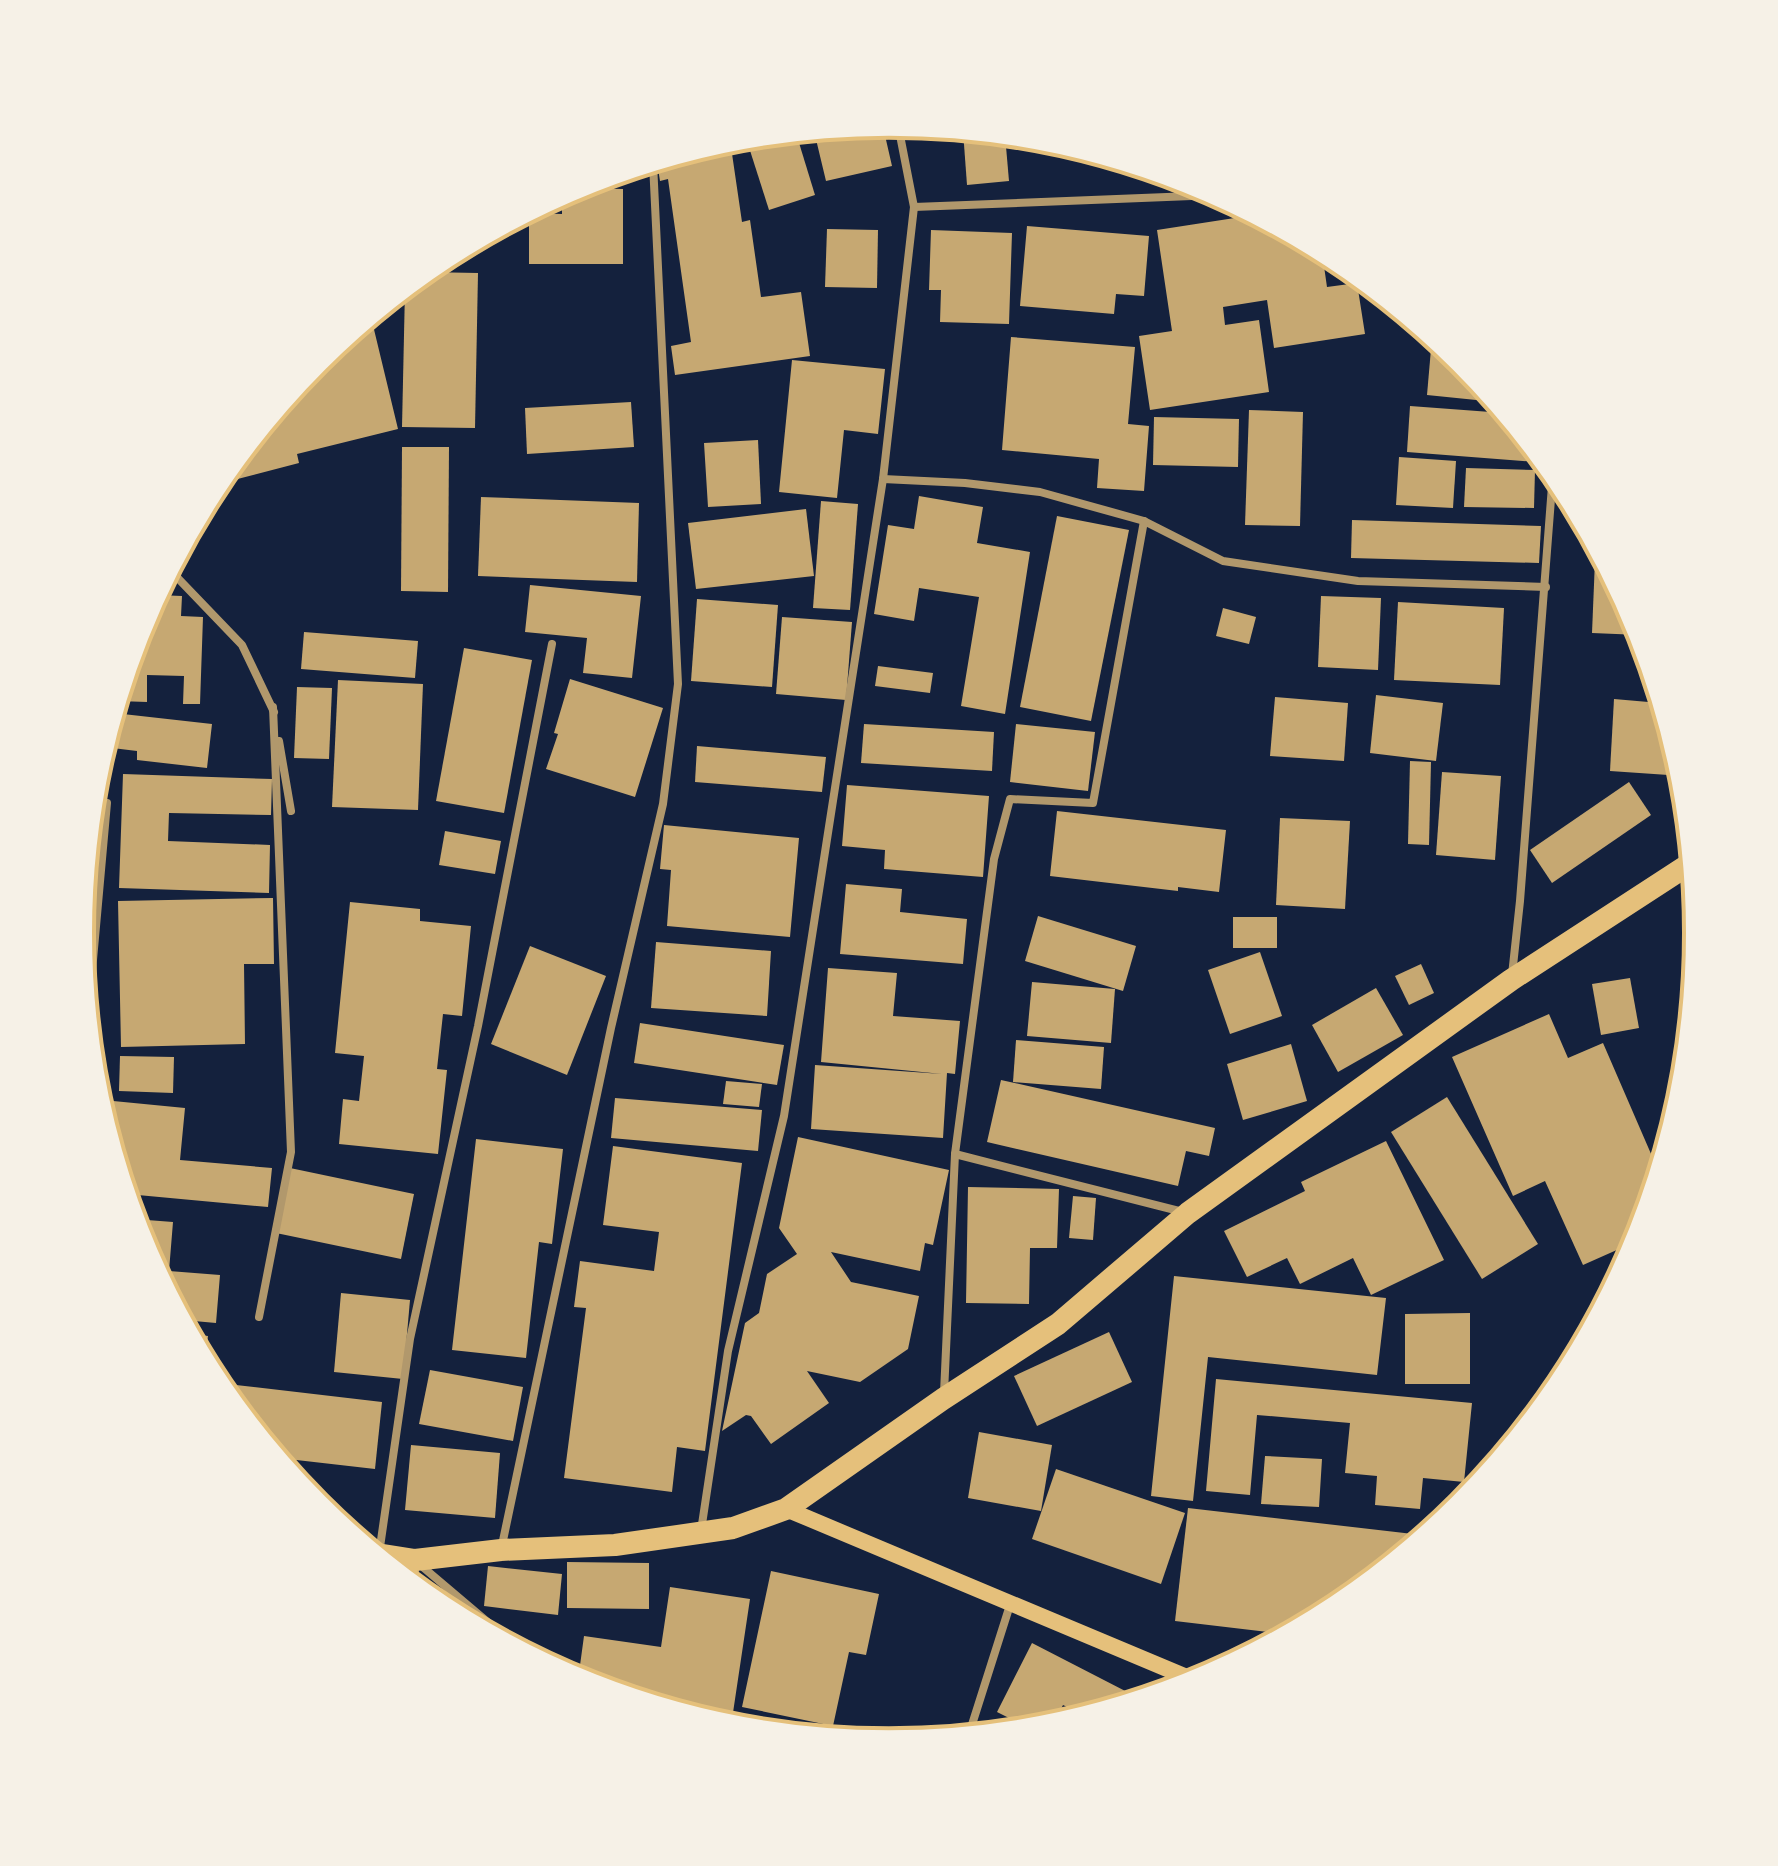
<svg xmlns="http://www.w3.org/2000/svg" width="1778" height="1866" font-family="Ubuntu,sans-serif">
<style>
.building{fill:#c6a872}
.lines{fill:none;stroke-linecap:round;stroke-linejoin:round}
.minor{stroke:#b1986c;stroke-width:8}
.secondary{stroke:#e5c07b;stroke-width:16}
.trunk{stroke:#e5c07b;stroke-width:22}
.rim{fill:none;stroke:#e5c07b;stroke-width:4}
</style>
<rect width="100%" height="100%" fill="#14213d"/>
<g class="building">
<path d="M864,126L866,135L884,131L892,166L826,181L814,131Z"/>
<path d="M963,131L1005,135L1009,181L967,185Z"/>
<path d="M796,133L815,195L769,210L746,138Z"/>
<path d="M730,140L742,222L750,220L761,297L801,292L810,356L675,375L671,346L691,342L668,179L660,181L657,162Z"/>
<path d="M1111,159L1147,170V171L1111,170Z"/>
<path d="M574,188L623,189V264H529V213L562,214V195Z"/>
<path d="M1254,215L1322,252L1327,287L1357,283L1365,334L1274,348L1267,300L1223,307L1225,325L1259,320L1269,392L1150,410L1139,336L1172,331L1157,230Z"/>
<path d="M1027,226L1149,236L1144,296L1116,294L1114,314L1020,306Z"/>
<path d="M827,229L878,230L877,288L825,287Z"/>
<path d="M931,230L1012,233L1009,324L940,322L941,290H929Z"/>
<path d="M425,272L478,273L475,428L402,427L405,289Z"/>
<path d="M371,317L398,429L297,454L299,463L226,482L224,474L317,361Z"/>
<path d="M1011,337L1135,347L1128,424L1149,426L1144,491L1097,488L1099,459L1002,450Z"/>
<path d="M1431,349L1448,350L1461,361L1487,392L1486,401L1427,395Z"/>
<path d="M792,360L885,369L878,434L844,430L837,498L779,492Z"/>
<path d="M631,402L634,447L527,454L525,408Z"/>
<path d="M1410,406L1504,413L1537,453L1536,462L1407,452Z"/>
<path d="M1249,410L1303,412L1300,526L1245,525Z"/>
<path d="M1154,417L1239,419L1238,467L1153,465Z"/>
<path d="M758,440L761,504L708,507L704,443Z"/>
<path d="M402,447H449L448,592L401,591Z"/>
<path d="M1399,457L1456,461L1453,508L1396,505Z"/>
<path d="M1466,468L1535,470L1534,508L1464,507Z"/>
<path d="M919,496L983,507L977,543L1030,552L1005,714L961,706L979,597L919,588L914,621L874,614L888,525L914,529Z"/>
<path d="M481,497L639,503L637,582L478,576Z"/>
<path d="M821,501L858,504L850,610L813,608Z"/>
<path d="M806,509L814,576L696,589L688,523Z"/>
<path d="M1057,516L1129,530L1091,721L1020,707Z"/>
<path d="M1352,520L1541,526L1539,563L1351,558Z"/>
<path d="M1595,560H1603L1640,635L1592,633Z"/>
<path d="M530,585L641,596L632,678L583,673L587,638L525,632Z"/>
<path d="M157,595L182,596L181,616L203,617L200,704H183L184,676L147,675V702L118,701L142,623Z"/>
<path d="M1321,596L1381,598L1378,670L1318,667Z"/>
<path d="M697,599L778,605L772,687L691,681Z"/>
<path d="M1398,602L1504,608L1500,685L1394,680Z"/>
<path d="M1223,608L1256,617L1249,644L1216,636Z"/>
<path d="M782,617L852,622L846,700L776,694Z"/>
<path d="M304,632L418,641L415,678L301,669Z"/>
<path d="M464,648L532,660L504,813L436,801Z"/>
<path d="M878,666L933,673L930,693L875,686Z"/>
<path d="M570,679L663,708L635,797L546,769L558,734L554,733Z"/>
<path d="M338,680L423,684L418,810L332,807Z"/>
<path d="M297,687L332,688L329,759L294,758Z"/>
<path d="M1376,695L1443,703L1436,761L1370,753Z"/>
<path d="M1275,697L1348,703L1344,761L1270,756Z"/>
<path d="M1614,699L1660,703L1683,776L1610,771Z"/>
<path d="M114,713L212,724L207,768L137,760V751L104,747Z"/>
<path d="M864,724L994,732L992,771L861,763Z"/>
<path d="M1016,724L1095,732L1088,791L1010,782Z"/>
<path d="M697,746L826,757L822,792L695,782Z"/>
<path d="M1410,761L1431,762L1429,845L1408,844Z"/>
<path d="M1442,772L1501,776L1495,860L1436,855Z"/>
<path d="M123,774L272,779L271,815L169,813L168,841L270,845L269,893L119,888Z"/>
<path d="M1629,782L1651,815L1552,883L1530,850Z"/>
<path d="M847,785L989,796L983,877L884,869L885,850L842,846Z"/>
<path d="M1057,811L1226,830L1219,892L1178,887V891L1050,876Z"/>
<path d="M1280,818L1350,821L1345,909L1276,905Z"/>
<path d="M664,825L799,838L790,937L667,926L671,870L660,869Z"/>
<path d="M445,831L501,841L495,874L439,865Z"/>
<path d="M846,884L902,889L900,912L967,919L963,964L840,954Z"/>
<path d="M273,898L274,964H244L245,1044L121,1047L118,901Z"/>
<path d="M350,902L420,909V921L471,926L462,1016L443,1014L437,1069L447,1070L438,1154L339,1144L343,1099L359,1101L364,1056L335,1053Z"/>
<path d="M1038,916L1136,946L1123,991L1025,961Z"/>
<rect x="1233" y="917" width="44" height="31"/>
<path d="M656,942L771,951L767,1016L651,1008Z"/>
<path d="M530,946L606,976L567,1075L491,1044Z"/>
<path d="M1260,952L1282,1016L1230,1034L1208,970Z"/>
<path d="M1421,964L1434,993L1409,1005L1395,976Z"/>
<path d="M828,968L897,973L893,1016L960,1021L955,1074L947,1073L943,1138L811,1129L815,1065L942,1074L821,1062Z"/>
<path d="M1630,978L1639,1028L1601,1035L1592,984Z"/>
<path d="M1032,982L1115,989L1111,1043L1027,1036Z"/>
<path d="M1376,988L1403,1035L1338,1072L1312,1025Z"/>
<path d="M1549,1014L1568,1058L1603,1043L1658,1170L1637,1241L1583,1265L1545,1181L1513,1196L1452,1057Z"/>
<path d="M640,1023L784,1045L777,1085L634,1063Z"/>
<path d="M1016,1040L1104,1047L1101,1089L1013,1082Z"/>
<path d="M1291,1044L1307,1101L1243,1120L1227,1064Z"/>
<path d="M120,1056L174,1057L173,1093L119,1091Z"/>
<path d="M1001,1080L1215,1128L1209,1156L1186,1151L1178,1186L987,1142Z"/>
<path d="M726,1081L762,1084L759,1107L723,1104Z"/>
<path d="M1447,1097L1538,1244L1482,1279L1391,1132Z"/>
<path d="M615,1098L762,1110L758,1151L611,1138Z"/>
<path d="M103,1100L185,1108L180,1160L272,1168L268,1207L127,1194L102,1111Z"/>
<path d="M798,1137L949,1170L933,1245L925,1243L920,1271L831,1252L851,1282L919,1296L908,1349L860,1382L807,1371L829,1403L771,1444L751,1416L746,1415L722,1431L745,1323L759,1313L767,1274L797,1254L779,1228Z"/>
<path d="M476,1139L563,1149L552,1244L539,1242L526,1358L452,1350Z"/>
<path d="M1386,1141L1444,1260L1371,1295L1353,1258L1300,1284L1287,1258L1247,1277L1224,1231L1305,1191L1301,1182Z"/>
<path d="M613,1146L742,1163L705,1451L677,1447L672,1492L564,1478L586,1308L574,1307L580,1261L654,1271L659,1232L603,1225Z"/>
<path d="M290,1168L414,1194L401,1259L276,1233Z"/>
<path d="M968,1187L1059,1189L1057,1248H1030L1029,1304L966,1303Z"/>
<path d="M1073,1196L1096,1198L1093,1240L1069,1238Z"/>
<path d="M134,1219L173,1222L169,1271L220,1275L216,1323L183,1320L141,1242Z"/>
<path d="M1174,1276L1386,1298L1377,1375L1208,1357L1193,1501L1151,1496Z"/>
<path d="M341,1293L410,1300L403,1379L334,1372Z"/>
<path d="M1470,1313V1384H1405V1314Z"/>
<path d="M1109,1332L1132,1382L1037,1426L1014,1376Z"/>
<path d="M191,1334L208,1336L205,1362Z"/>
<path d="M430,1370L523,1387L513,1441L419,1424Z"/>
<path d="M1216,1379L1472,1403L1464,1482L1423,1478L1420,1509L1375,1505L1377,1476L1345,1473L1350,1423L1257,1415L1250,1495L1206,1491Z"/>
<path d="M236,1385L382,1402L375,1469L279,1458L234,1404Z"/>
<path d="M979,1432L1052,1445L1041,1511L968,1498Z"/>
<path d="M411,1445L500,1453L495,1518L405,1510Z"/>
<path d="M1265,1456L1322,1459L1319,1507L1261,1504Z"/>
<path d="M1056,1469L1185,1513L1161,1584L1032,1539Z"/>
<path d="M1188,1508L1413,1534L1411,1546L1338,1606L1285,1634L1175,1621Z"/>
<path d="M567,1562L649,1563V1609L567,1608Z"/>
<path d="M488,1566L562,1574L558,1615L484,1606Z"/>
<path d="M771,1571L879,1594L866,1655L849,1652L833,1726L742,1707Z"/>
<path d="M670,1587L750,1599L731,1726L642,1699L643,1692L578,1680L584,1636L661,1647Z"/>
<path d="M1032,1643L1133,1695L1129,1701L1084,1715L1063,1705L1053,1725L1029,1728L997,1712Z"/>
</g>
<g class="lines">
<g class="minor">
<path d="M898,125L914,207L1217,195"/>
<path d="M883,479L965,483L1040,492L1144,521L1223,561L1358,581L1546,587"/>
<path d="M1144,521L1093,803L1010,799L994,859L955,1154L1183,1212"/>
<path d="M170,570L242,645L274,712"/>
<path d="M279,741L291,811"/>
<path d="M1512,975L1520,901L1553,473"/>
<path d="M88,1016L107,803"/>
<path d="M259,1317L291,1152L273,707"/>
<path d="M944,1393L955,1154"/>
<path d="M701,1531L728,1351L784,1116L883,479L914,207"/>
<path d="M501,1550L611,1028L663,804L678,684L653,163"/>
<path d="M379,1554L410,1339L478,1026L552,644"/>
<path d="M415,1560V1585"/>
<path d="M418,1563L517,1647"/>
<path d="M969,1734L1010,1605"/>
</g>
<path class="secondary" d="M786,1509L1196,1681"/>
<path class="trunk" d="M377,1554L415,1560L501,1550L615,1545L733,1528L786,1509L943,1399L1058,1324L1188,1213L1511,980L1691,863"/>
</g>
<path d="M0 0H1778V1866H0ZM94 933a795 795 0 1 1 1590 0a795 795 0 1 1-1590 0Z" fill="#f6f1e7" fill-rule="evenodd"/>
<path class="rim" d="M94 933a795 795 0 1 1 1590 0a795 795 0 1 1-1590 0Z"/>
</svg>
